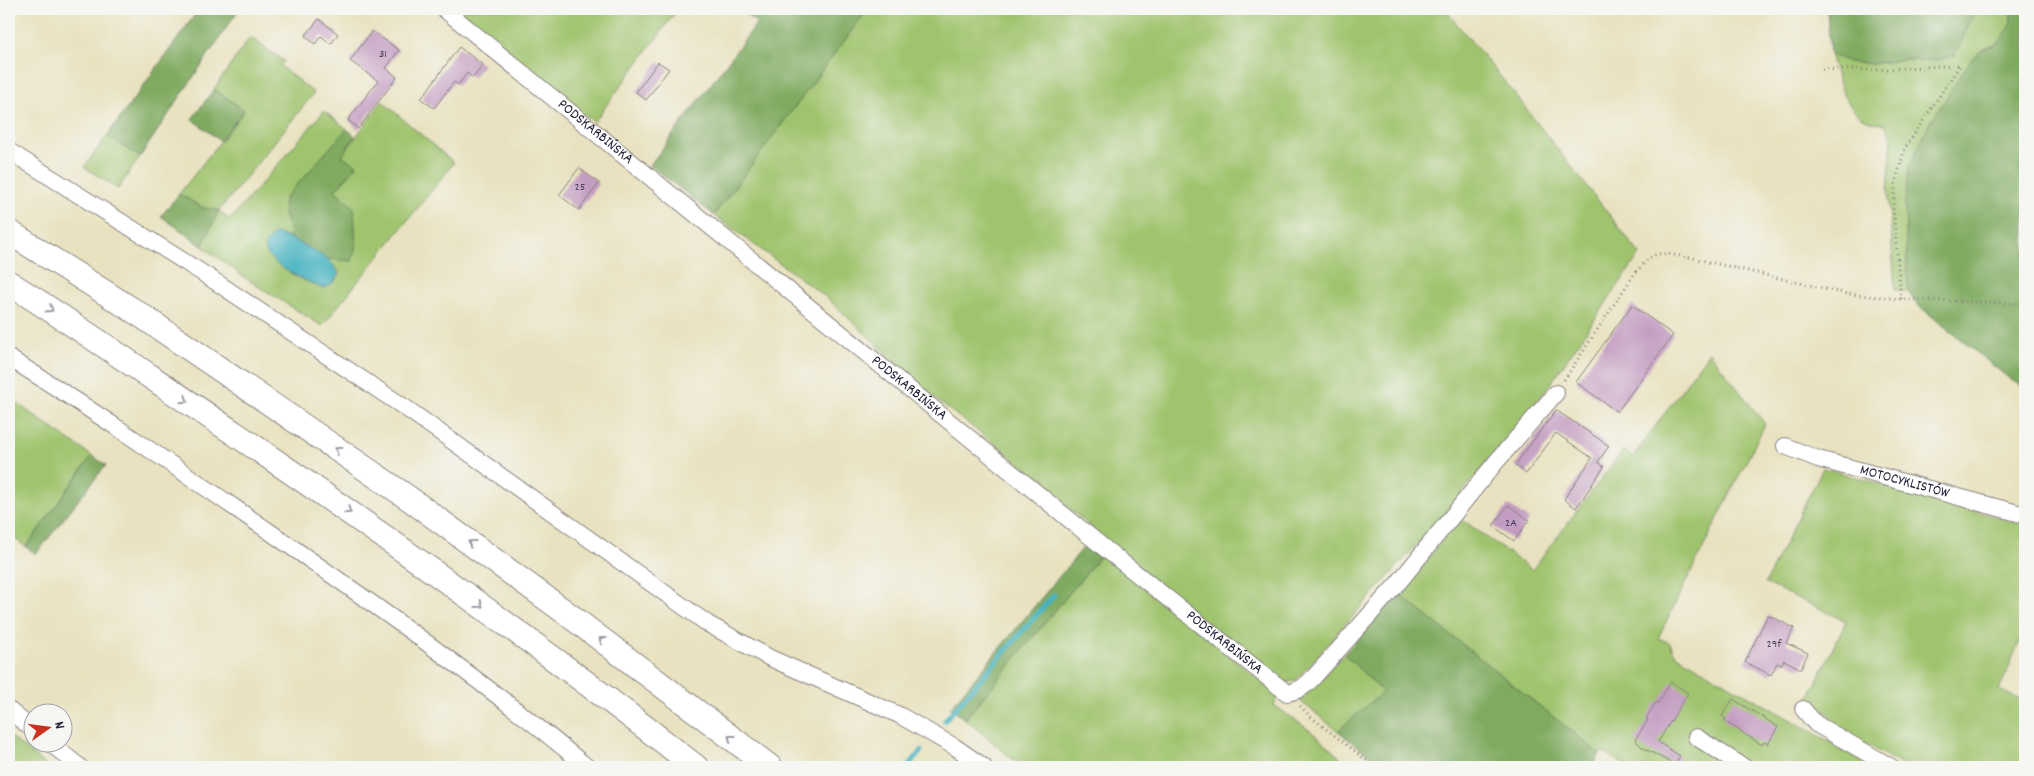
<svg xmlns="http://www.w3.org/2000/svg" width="2034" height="776" font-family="Dekko,sans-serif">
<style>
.green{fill:#a0c46e;stroke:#617354}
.forest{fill:#80aa61;stroke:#51664e}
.water{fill:#45b2c1;stroke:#346a7e}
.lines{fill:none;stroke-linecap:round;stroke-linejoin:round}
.stream{stroke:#45b2c1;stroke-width:5}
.building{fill:#c39dc1}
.minor-casing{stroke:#86827e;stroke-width:18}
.highway-casing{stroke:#86827e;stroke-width:26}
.path{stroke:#86827e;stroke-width:3;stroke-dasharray:1 4;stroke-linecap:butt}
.minor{stroke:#fff;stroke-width:16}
.highway{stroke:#fff;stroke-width:24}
.oneway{stroke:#9c9ca7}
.labels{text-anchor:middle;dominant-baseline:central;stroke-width:4;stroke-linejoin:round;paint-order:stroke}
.number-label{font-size:12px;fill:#4a415c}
.street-label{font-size:15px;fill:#22223b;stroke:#f6f6f2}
</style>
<rect width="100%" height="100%" fill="#f6f6f2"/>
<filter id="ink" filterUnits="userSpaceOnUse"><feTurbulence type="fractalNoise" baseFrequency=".02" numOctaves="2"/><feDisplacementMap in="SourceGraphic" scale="10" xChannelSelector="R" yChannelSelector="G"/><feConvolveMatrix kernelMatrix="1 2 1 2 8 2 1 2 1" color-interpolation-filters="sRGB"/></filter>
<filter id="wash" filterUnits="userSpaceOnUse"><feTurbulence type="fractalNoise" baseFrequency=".0096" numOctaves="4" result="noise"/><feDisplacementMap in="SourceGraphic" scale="20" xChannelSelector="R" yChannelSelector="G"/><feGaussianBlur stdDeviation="1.12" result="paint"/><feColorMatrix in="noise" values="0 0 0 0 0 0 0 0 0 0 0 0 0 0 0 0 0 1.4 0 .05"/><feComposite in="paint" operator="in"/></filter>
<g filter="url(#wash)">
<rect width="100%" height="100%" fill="#e9e2c0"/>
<g class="green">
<path d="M457,9H678L594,122Z"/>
<path d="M868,9H1496L1447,12L1509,87L1640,254L1546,390L1448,510L1295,681L1282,683L1119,552L1002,449L939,402L827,298L714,215Z"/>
<path d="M1976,9H2011V26L1998,43L1984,49L1973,58L1957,83L1905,202L1908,292L1895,290L1888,190L1892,138L1885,124C1879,123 1871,122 1865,119C1844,108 1837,76 1830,54L1849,62L1872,64L1905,59L1920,61L1955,55Z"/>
<path d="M250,37L284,61L280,66L314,93L219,211L230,220L324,111L347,129L285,198C281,208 284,220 291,228L289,238L275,233V261L296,277L322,288L339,273L328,259L352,260L335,190L357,166L342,156L382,101L454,163L322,326L245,278L202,246L219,210L203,208L179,194L244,111L214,89Z"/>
<path d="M107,136L140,157L118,189L84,167Z"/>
<path d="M1709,352L1765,424L1658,638L1670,643L1675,654L1874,767H1628L1602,751L1600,754L1399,594L1460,518L1532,570L1623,450L1633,457Z"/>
<path d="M9,398L92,456L26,547L9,534Z"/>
<path d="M1823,468L2025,525V587L2022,599L2025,600V629L1999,690L2025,702V767H1906L1832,725L1829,714L1807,702L1846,621L1765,583Z"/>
<path d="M1102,554L1279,695L1274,705L1312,732L1351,767H1022L965,719Z"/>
<path d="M1344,654L1383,692L1338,731L1300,701Z"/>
<path d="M9,736L48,767H9Z"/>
</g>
<g class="forest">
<path d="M199,9H239L140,157L107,136Z"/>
<path d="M739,9H868L714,215L650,165L757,23Z"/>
<path d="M1827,9H1976L1955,55L1939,60L1920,61L1905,59L1872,64L1849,62L1830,54Z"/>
<path d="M2011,9H2025V388L2011,380L1919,306L1908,292L1905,202L1909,167L1929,124L1973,57L1984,49L1998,43L2011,26Z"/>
<path d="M214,89L244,110L220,141L192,119Z"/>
<path d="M347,129L355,136L342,156L357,165L335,190L354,208L356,245L352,261L328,259L289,238C293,221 278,215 285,198Z"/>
<path d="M179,194L203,208L219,210L202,246L161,216Z"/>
<path d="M92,456L106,465L36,554L26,547Z"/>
<path d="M1088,542L1102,554L965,719L950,708Z"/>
<path d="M1399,594L1600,754L1593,767H1384L1338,731L1383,692L1344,654Z"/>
</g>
<path class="water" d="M275,233L296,241L328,259L339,273C335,282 331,286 322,288C305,279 269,267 264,246Z"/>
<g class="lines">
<g class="stream">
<path d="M945,720L1054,595"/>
<path d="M908,767L921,751"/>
</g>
</g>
<g id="blocks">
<g class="building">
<path d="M319,19L338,34L331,44L321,36L315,44L305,36Z"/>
<path d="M372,31L399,50L386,68L397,77L358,129L348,120L378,81L350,61Z"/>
<path d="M459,47L483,65L473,78L467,73L458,85L454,82L434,108L421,99Z"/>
<path d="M658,62L669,69L646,100L636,92Z"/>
<path d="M579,168L599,183L579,210L559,195Z"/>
<path d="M1632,305L1673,335L1617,412L1576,382Z"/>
<path d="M1556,410L1609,446L1598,462L1604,467L1576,508L1564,499L1592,458L1556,433L1526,474L1515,465Z"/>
<path d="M1508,505L1529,520L1514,541L1493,526Z"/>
<path d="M1768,615L1794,628L1786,643L1808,653L1801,669L1784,660L1781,665L1777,663L1771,675L1745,662Z"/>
<path d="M1671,682L1688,693L1658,742L1680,756L1675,765L1642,747L1635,740L1648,720L1646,719L1651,710L1656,702L1658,703Z"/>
<path d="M1733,699L1778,727L1768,744L1764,742L1762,745L1724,721L1726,719L1722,716Z"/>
</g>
</g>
</g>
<g filter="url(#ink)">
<use href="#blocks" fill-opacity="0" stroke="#86827e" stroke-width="1"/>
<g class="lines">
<defs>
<g id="minor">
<path id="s1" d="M444,9L1103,547L1287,693C1299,691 1305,686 1313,678L1399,582L1496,462L1556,393"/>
<path d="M9,151L204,274L410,411L708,624L770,658L899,715L955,747L984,767"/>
<path d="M9,358C98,413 184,473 270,532C378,607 486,683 587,767"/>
<path id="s2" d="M1785,446L1818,459L2025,515"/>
<path d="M1803,709L1816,724L1891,767"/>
<path d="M9,710L32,729"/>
<path d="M1696,737L1744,767"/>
<path d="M51,744L80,767"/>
</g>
<g id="highway">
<path d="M9,232L142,316L407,497L565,612L770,767"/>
<path d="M9,283C85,331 159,383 234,433C391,540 547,650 696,767"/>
</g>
</defs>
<use href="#minor" class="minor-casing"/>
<use href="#highway" class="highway-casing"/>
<g class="path">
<path d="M1822,69L1872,70L1959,65"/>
<path d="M1901,299L1893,207L1896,180L1905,148L1960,65"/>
<path d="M1564,380L1635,273L1648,259L1655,255L1662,253L1692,258L1847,294L1901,299L2025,304"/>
<path d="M1300,706L1311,717L1375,767"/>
</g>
<use href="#minor" class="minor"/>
<use href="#highway" class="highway"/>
</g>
<defs><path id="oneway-chevron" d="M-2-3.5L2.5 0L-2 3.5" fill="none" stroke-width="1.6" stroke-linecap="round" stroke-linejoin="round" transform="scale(1.25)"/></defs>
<g class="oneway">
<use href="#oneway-chevron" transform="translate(50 309) rotate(32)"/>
<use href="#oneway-chevron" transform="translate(185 400) rotate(34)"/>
<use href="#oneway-chevron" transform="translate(338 450) rotate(-146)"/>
<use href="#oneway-chevron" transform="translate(348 511) rotate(34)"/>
<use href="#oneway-chevron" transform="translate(471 543) rotate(-144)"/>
<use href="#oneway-chevron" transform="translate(480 605) rotate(36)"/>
<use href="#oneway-chevron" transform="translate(602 640) rotate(-143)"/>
<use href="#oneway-chevron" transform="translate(731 738) rotate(-143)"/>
</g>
</g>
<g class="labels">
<g class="number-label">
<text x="383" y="54">31</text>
<text x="580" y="187">25</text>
<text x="1511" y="523">2A</text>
<text x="1774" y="644">29f</text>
</g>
<g class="street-label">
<text stroke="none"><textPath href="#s1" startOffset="195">PODSKARBIŃSKA</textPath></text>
<text stroke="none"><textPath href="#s1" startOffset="600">PODSKARBIŃSKA</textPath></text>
<text stroke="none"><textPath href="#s2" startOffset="125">MOTOCYKLISTÓW</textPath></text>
<text stroke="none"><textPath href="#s1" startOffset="1005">PODSKARBIŃSKA</textPath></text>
</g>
</g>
<rect width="2034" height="776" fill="none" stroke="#f6f6f2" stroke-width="30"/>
<g transform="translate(48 728) rotate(76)"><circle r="24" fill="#f6f6f2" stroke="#a1a1a9"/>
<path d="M0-4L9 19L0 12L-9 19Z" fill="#c8321e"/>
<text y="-8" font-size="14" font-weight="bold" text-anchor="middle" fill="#22223b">N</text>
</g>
</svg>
